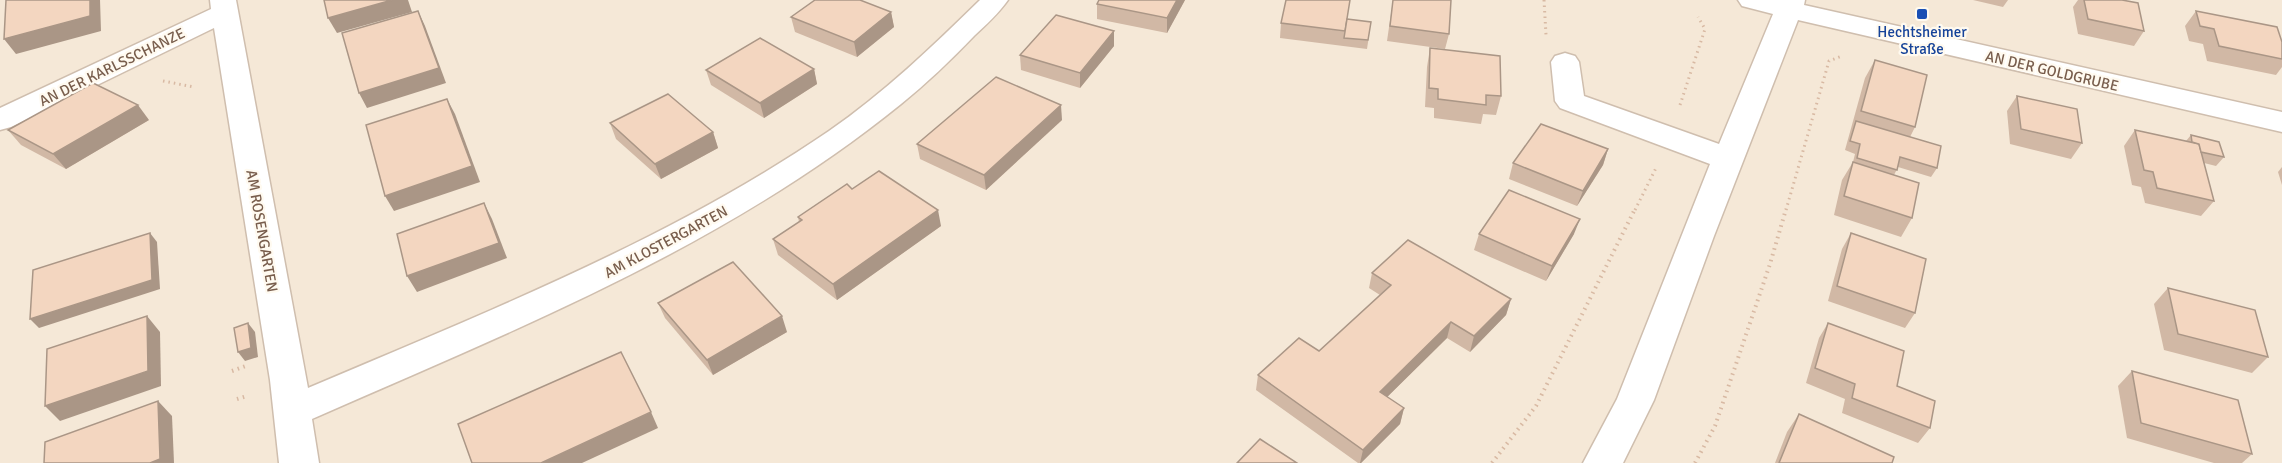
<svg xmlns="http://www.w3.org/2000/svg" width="2282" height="463" font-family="Signika,sans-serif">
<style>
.residential{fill:#f5e8d7}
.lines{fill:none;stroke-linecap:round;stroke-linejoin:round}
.minor-casing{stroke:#cfbeae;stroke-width:3}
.path-far1{stroke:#d8b9a3;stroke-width:3;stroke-dasharray:1.5 4;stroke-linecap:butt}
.path{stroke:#d8b9a3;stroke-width:4;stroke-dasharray:1.5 4.5;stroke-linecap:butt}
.minor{fill:#fff;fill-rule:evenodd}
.wall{fill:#d1b8a5}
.shaded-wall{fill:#aa9686}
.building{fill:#f3d6c0;stroke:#aa9686;stroke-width:1.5}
.transit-dot{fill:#1a4fb4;stroke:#fffaf0;stroke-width:2}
.labels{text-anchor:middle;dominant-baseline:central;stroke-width:4.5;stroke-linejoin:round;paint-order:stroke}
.transit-label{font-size:15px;fill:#164399;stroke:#fffaf0}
.street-label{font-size:15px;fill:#785d4c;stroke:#fffaf0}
</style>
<rect width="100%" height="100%" fill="#fdf6e9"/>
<rect class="residential" x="0" y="0" width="2282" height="463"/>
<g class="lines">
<defs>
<g id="minor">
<path d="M210,0H236L308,388C486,312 668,241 829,131C884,93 932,47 980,0H1008C999,13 986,25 974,36C951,60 927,83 901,104C726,246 517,329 312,419L319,463H279L270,380L214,28L11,127L0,130V108L211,9Z"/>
<path d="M1738,0H1805L1804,5L2282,112V132L1798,20L1714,236L1654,400L1623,463H1583L1617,399L1710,164L1560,108L1555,101L1551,62L1555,56L1565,53L1575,56L1579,62L1584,96L1719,144L1773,14L1742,6Z"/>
</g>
</defs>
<use href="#minor" class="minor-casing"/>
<g class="path-far1">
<path d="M1544,0L1546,35"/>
<path d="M163,81L194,87"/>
<path d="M1680,105L1705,29L1698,17"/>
<path d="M1635,210L1656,168"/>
<path d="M1786,210L1829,61L1842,56"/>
</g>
<g class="path">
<path d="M232,371L246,366"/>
<path d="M237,399L247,396"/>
<path d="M1492,463L1536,406L1635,209"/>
<path d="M1695,463L1715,426L1770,264L1786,209"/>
</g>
<use href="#minor" class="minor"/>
</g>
<g class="wall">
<path d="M1185,0L1167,33L1097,19V4Z"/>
<path d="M1393,0H1451L1449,34L1445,49L1387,41Z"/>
<path d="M1973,0H2008L2003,7Z"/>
<path d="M2078,0H2122L2144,31L2134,46L2078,34L2073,7Z"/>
<path d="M2196,11L2282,42V67L2276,75L2207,61L2203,44L2189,41L2185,26Z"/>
<path d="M891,12L894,27L857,57L795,32L791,17Z"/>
<path d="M1348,19L1371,22L1367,49L1280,38L1281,23Z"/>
<path d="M1114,31V46L1080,88L1021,70L1020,55Z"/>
<path d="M1430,48L1501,96L1496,115L1483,114L1481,124L1434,118V108L1425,107L1427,67Z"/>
<path d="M1875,60L1915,127L1910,137L1937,168L1931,177L1898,167L1894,175L1912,218L1901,237L1834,215L1842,180L1853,162L1855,154L1845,150L1865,78Z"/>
<path d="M814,69L817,84L764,118L711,85L706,70Z"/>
<path d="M2017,96L2082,143L2071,159L2010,144L2007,111Z"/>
<path d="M149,120L66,169L21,145L8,130Z"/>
<path d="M1062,120L986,190L920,159L917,144Z"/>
<path d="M610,123L713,132L718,148L661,179L616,139Z"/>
<path d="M2135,130L2186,141L2191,135L2224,157L2216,166L2204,163L2214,201L2201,216L2145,203L2141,187L2132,185L2124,146Z"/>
<path d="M1608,149L1603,165L1577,206L1509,179L1513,163Z"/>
<path d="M2282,167V185L2278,172Z"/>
<path d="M852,189L941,226L837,300L778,255L773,239L799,222L798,217Z"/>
<path d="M1851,233L1915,313L1905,328L1828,301L1842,249Z"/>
<path d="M1479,234H1574L1546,281L1474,250Z"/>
<path d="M1372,273L1511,299L1506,315L1470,352L1447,338L1387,397L1404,408L1400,424L1361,463H1358L1256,390L1258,375L1319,351L1380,295L1369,288Z"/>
<path d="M2168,288L2268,357L2252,373L2164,350L2154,304Z"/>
<path d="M658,303L787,332L713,375L665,318Z"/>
<path d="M1828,323L1897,386L1930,428L1918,443L1842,413L1845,399L1806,383L1819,338Z"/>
<path d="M2132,371L2252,454L2242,463H2214L2127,438L2118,386Z"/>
<path d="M1799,414L1892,463H1775L1787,432Z"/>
</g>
<g class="shaded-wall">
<path d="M90,0H100L101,31L16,54L4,39Z"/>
<path d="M392,0H408L412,12L337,33L328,18Z"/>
<path d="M1177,0H1185L1167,33V18Z"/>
<path d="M418,11L425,26L446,83L367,108L359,93Z"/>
<path d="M891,12L894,27L857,57L854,42Z"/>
<path d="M1114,31V46L1080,88V73Z"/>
<path d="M814,69L817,84L764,118L760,103Z"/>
<path d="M447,99L455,114L480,182L394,211L385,196Z"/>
<path d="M138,105L149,120L66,169L53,154Z"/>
<path d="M1061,105L1062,120L986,190L984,175Z"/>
<path d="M713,132L718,148L661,179L655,164Z"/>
<path d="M1608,149L1603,165L1577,206L1583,191Z"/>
<path d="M484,203L492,219L507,258L417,292L407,276Z"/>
<path d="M938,210L941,226L837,300L833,284Z"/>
<path d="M1580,219L1574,234L1546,281L1552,266Z"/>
<path d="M150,233L157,242L160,289L39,328L30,319Z"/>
<path d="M1511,299L1506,315L1470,352L1474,336Z"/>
<path d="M147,316L160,332L161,386L60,421L45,406Z"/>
<path d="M782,316L787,332L713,375L707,360Z"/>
<path d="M1451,322L1447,338L1376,408L1380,392Z"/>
<path d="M248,323L255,332L258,357L245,361L238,352Z"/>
<path d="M158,401L172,416L174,463H150Z"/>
<path d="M1404,408L1400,424L1361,463H1360L1363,450Z"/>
<path d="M651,412L658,428L582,463H541Z"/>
</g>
<g class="building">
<path d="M6,0H90V16L4,39Z"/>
<path d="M324,0H392L328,18Z"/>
<path d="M815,0H860L891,12L854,42L791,17Z"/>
<path d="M1099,0H1177L1167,18L1097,4Z"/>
<path d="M1286,0H1350L1345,31L1281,23Z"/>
<path d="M1393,0H1451L1449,34L1390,26Z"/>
<path d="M2084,0H2122L2138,3L2144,31L2088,19Z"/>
<path d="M418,11L439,68L359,93L342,33Z"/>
<path d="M2196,11L2277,27L2282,42V59L2219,46L2214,29L2200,26Z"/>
<path d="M1056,15L1114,31L1080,73L1020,55Z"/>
<path d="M1347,19L1371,22L1368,40L1344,38Z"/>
<path d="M760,38L814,69L760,103L706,70Z"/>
<path d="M1430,48L1500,56L1501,96L1486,95V105L1438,99V89L1429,88Z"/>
<path d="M1875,60L1927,75L1915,127L1861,111Z"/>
<path d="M996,77L1061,105L984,175L917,144Z"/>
<path d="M93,83L138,105L53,154L8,130Z"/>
<path d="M668,94L713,132L655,164L610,123Z"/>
<path d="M2017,96L2077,109L2082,143L2021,129Z"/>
<path d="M447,99L472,166L385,196L366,125Z"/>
<path d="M1856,121L1941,146L1937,168L1900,157L1897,170L1857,158L1860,144L1850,141Z"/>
<path d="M1541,124L1608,149L1583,191L1513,163Z"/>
<path d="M2135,130L2199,144L2214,201L2157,188L2153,172L2144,170Z"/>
<path d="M2191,135L2219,142L2224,157L2201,152L2199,144L2192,142Z"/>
<path d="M1853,162L1919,183L1912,218L1844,196Z"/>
<path d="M879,171L938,210L833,284L773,239L802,220L798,217L847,184L852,189Z"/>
<path d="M1509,190L1580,219L1552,266L1479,234Z"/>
<path d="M484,203L499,243L407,276L397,234Z"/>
<path d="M150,233L152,280L30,319L33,270Z"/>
<path d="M1851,233L1926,259L1915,313L1837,286Z"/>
<path d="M1408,240L1511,299L1474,336L1451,322L1380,392L1404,408L1363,450L1258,375L1299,338L1319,351L1391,285L1372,273Z"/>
<path d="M733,262L782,316L707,360L658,303Z"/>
<path d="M2168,288L2255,310L2268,357L2178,334Z"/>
<path d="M147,316L148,371L45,406L47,349Z"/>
<path d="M248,323L251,348L238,352L234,328Z"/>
<path d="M1828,323L1904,351L1897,386L1935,401L1930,428L1852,398L1855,384L1815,368Z"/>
<path d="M621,352L651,412L541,463H472L458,424Z"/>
<path d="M2132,371L2238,400L2252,454L2141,423Z"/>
<path d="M158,401L160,459L150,463H44L45,442Z"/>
<path d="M1799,414L1894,457L1892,463H1779Z"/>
<path d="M1260,439L1297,463H1237Z"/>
</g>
<rect class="transit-dot" x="1916" y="8" width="12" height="12" rx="3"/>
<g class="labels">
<g class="transit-label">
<text x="1922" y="32">Hechtsheimer<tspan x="1922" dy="17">Straße</tspan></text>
</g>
<g class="street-label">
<text transform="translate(112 67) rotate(-26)">AN DER KARLSSCHANZE</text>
<text transform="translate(2052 71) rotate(13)">AN DER GOLDGRUBE</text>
<text transform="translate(262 231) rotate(80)">AM ROSENGARTEN</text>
<text transform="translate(666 242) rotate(-28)">AM KLOSTERGARTEN</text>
</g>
</g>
</svg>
